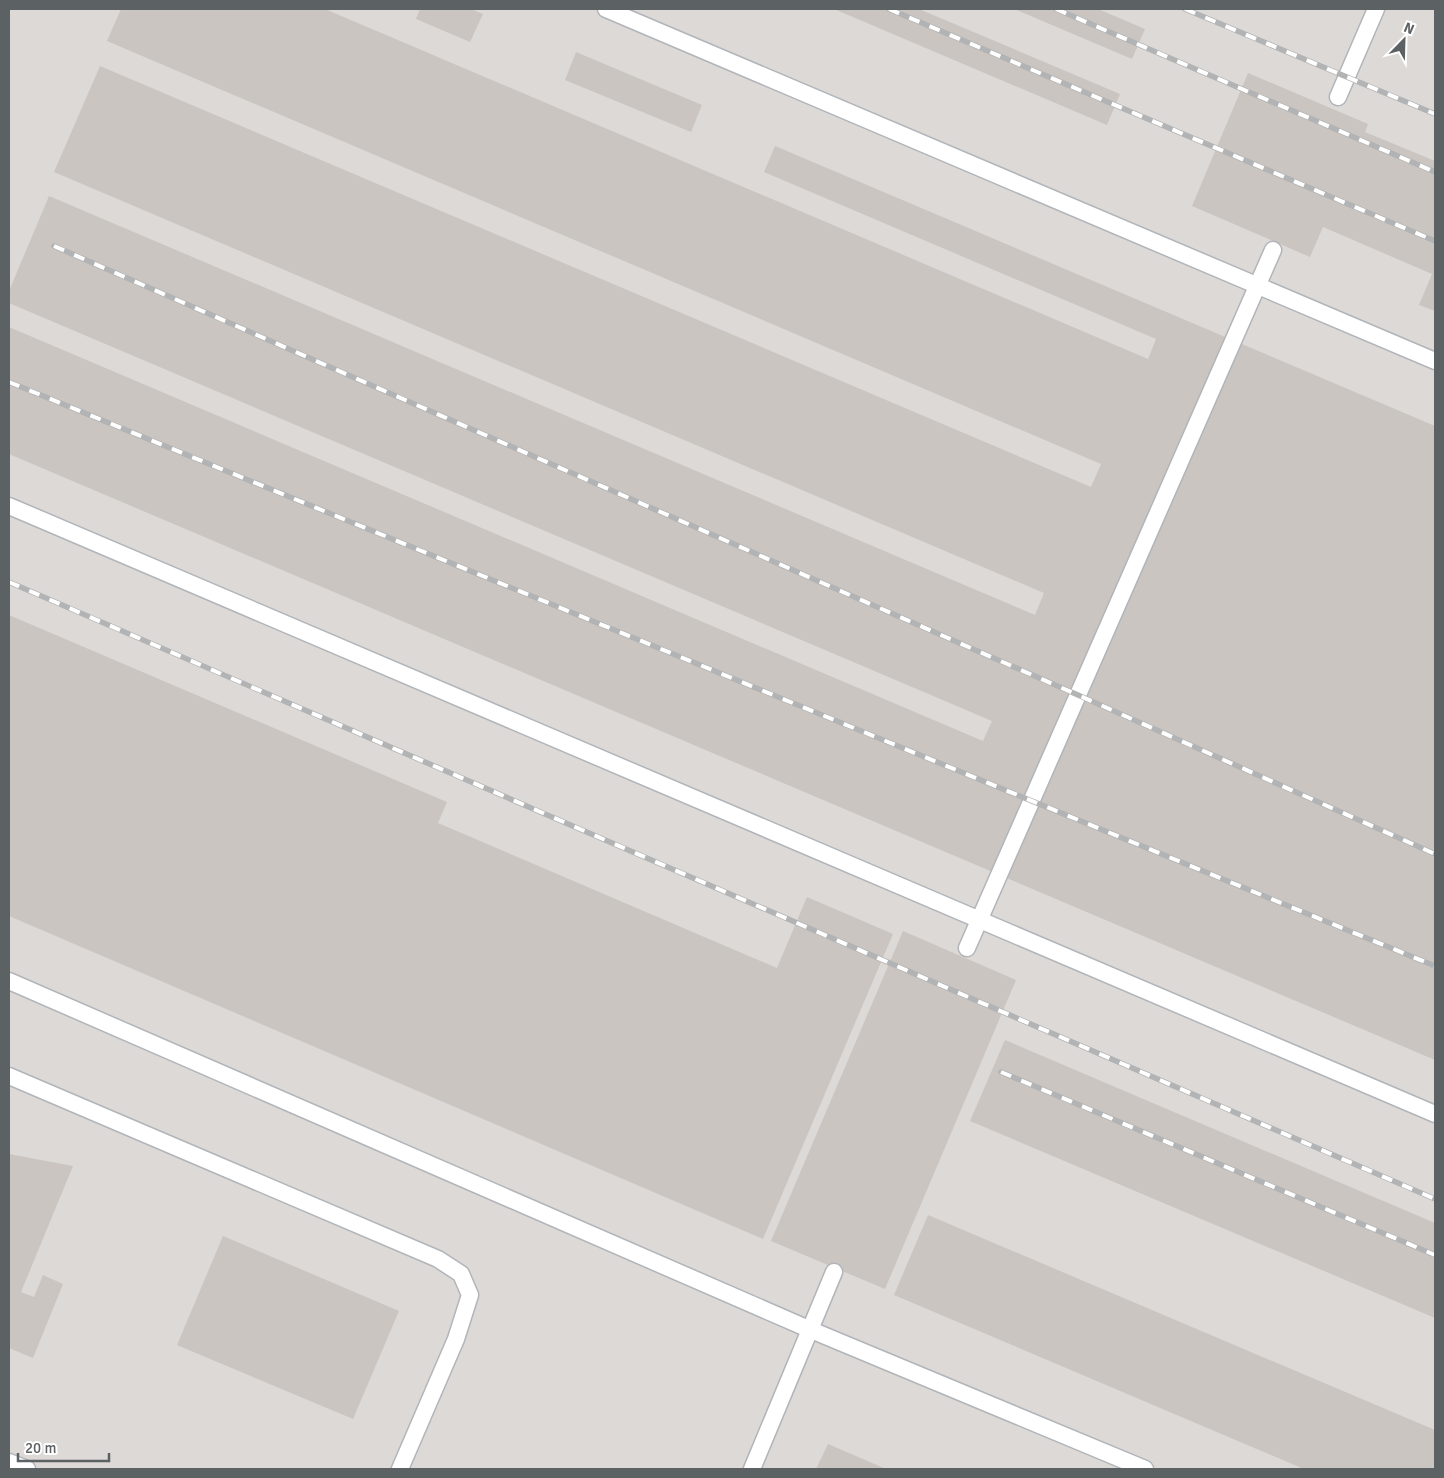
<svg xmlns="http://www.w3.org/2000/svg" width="1444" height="1478" font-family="Signika,sans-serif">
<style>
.industrial{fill:#ddd9d6}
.building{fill:#cac5c1}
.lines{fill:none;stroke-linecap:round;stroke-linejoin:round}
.lane-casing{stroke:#b1b5b9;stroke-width:19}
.lane{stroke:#fff;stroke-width:16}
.rail-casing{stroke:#b2b3b4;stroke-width:5.5}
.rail{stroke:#fff;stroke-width:4;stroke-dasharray:11;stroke-linecap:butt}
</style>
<rect width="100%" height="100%" fill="#eeeae4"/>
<rect class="industrial" x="9" y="9" width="1426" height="1460"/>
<g class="building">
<path d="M121,9H325L1148,359L1156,339L764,172L775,146L1435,426V1060L9,454V327L983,741L992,721L9,303V291L49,196L1035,615L1044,593L54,172L100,66L1091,487L1101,464L107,41Z"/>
<path d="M420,9H471L483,14L470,42L416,19Z"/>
<path d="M834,9H919L1120,94L1107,125Z"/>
<path d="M1014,9H1098L1145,29L1132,59Z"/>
<path d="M576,52L702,105L691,132L565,80Z"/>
<path d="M1248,73L1368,124L1365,132L1435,161V311L1419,305L1432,274L1323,227L1310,257L1192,206Z"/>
<path d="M9,615L447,802L438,823L777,968L807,897L893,934L763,1239L9,916Z"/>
<path d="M903,931L1016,980L885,1289L771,1241Z"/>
<path d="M1005,1040L1435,1223V1318L970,1121Z"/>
<path d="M9,1154L73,1166L21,1292L34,1297L43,1275L63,1284L33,1358L9,1348Z"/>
<path d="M928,1215L1435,1430V1469H1304L894,1295Z"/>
<path d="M223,1236L399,1311L353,1419L177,1345Z"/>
<path d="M828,1444L886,1469H816Z"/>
</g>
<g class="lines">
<defs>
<g id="lane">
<path d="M606,9L1435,361"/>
<path d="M1338,97L1376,9"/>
<path d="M9,506L1435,1114"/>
<path d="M967,948L1273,250"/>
<path d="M9,981L811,1330L1145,1469"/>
<path d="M9,1076L438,1259L461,1274L470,1295L456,1339L400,1469"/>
<path d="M9,1462L27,1469"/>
<path d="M752,1469L834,1272"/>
</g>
</defs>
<use href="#lane" class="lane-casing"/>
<use href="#lane" class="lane"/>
<defs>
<g id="rail">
<path d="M889,9L1435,241"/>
<path d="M1056,9L1435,172"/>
<path d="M1185,9L1435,114"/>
<path d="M54,246L1078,695L1435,854"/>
<path d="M9,382L1435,966"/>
<path d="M9,582L1435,1199"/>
<path d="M1001,1072L1435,1255"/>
</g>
</defs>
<use href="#rail" class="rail-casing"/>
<use href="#rail" class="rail"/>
</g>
<rect width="1444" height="1478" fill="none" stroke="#5c6164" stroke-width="20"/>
<g transform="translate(1404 40) rotate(23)" stroke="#ffffff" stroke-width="4" paint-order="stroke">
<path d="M0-4L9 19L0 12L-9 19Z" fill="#5c6164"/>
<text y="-8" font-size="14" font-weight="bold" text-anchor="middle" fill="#5c6164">N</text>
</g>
<path d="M18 1453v8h91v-8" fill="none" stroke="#5c6164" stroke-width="2.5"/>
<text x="25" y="1453" font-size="15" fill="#5c6164" stroke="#ffffff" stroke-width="4" paint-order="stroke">20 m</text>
</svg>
